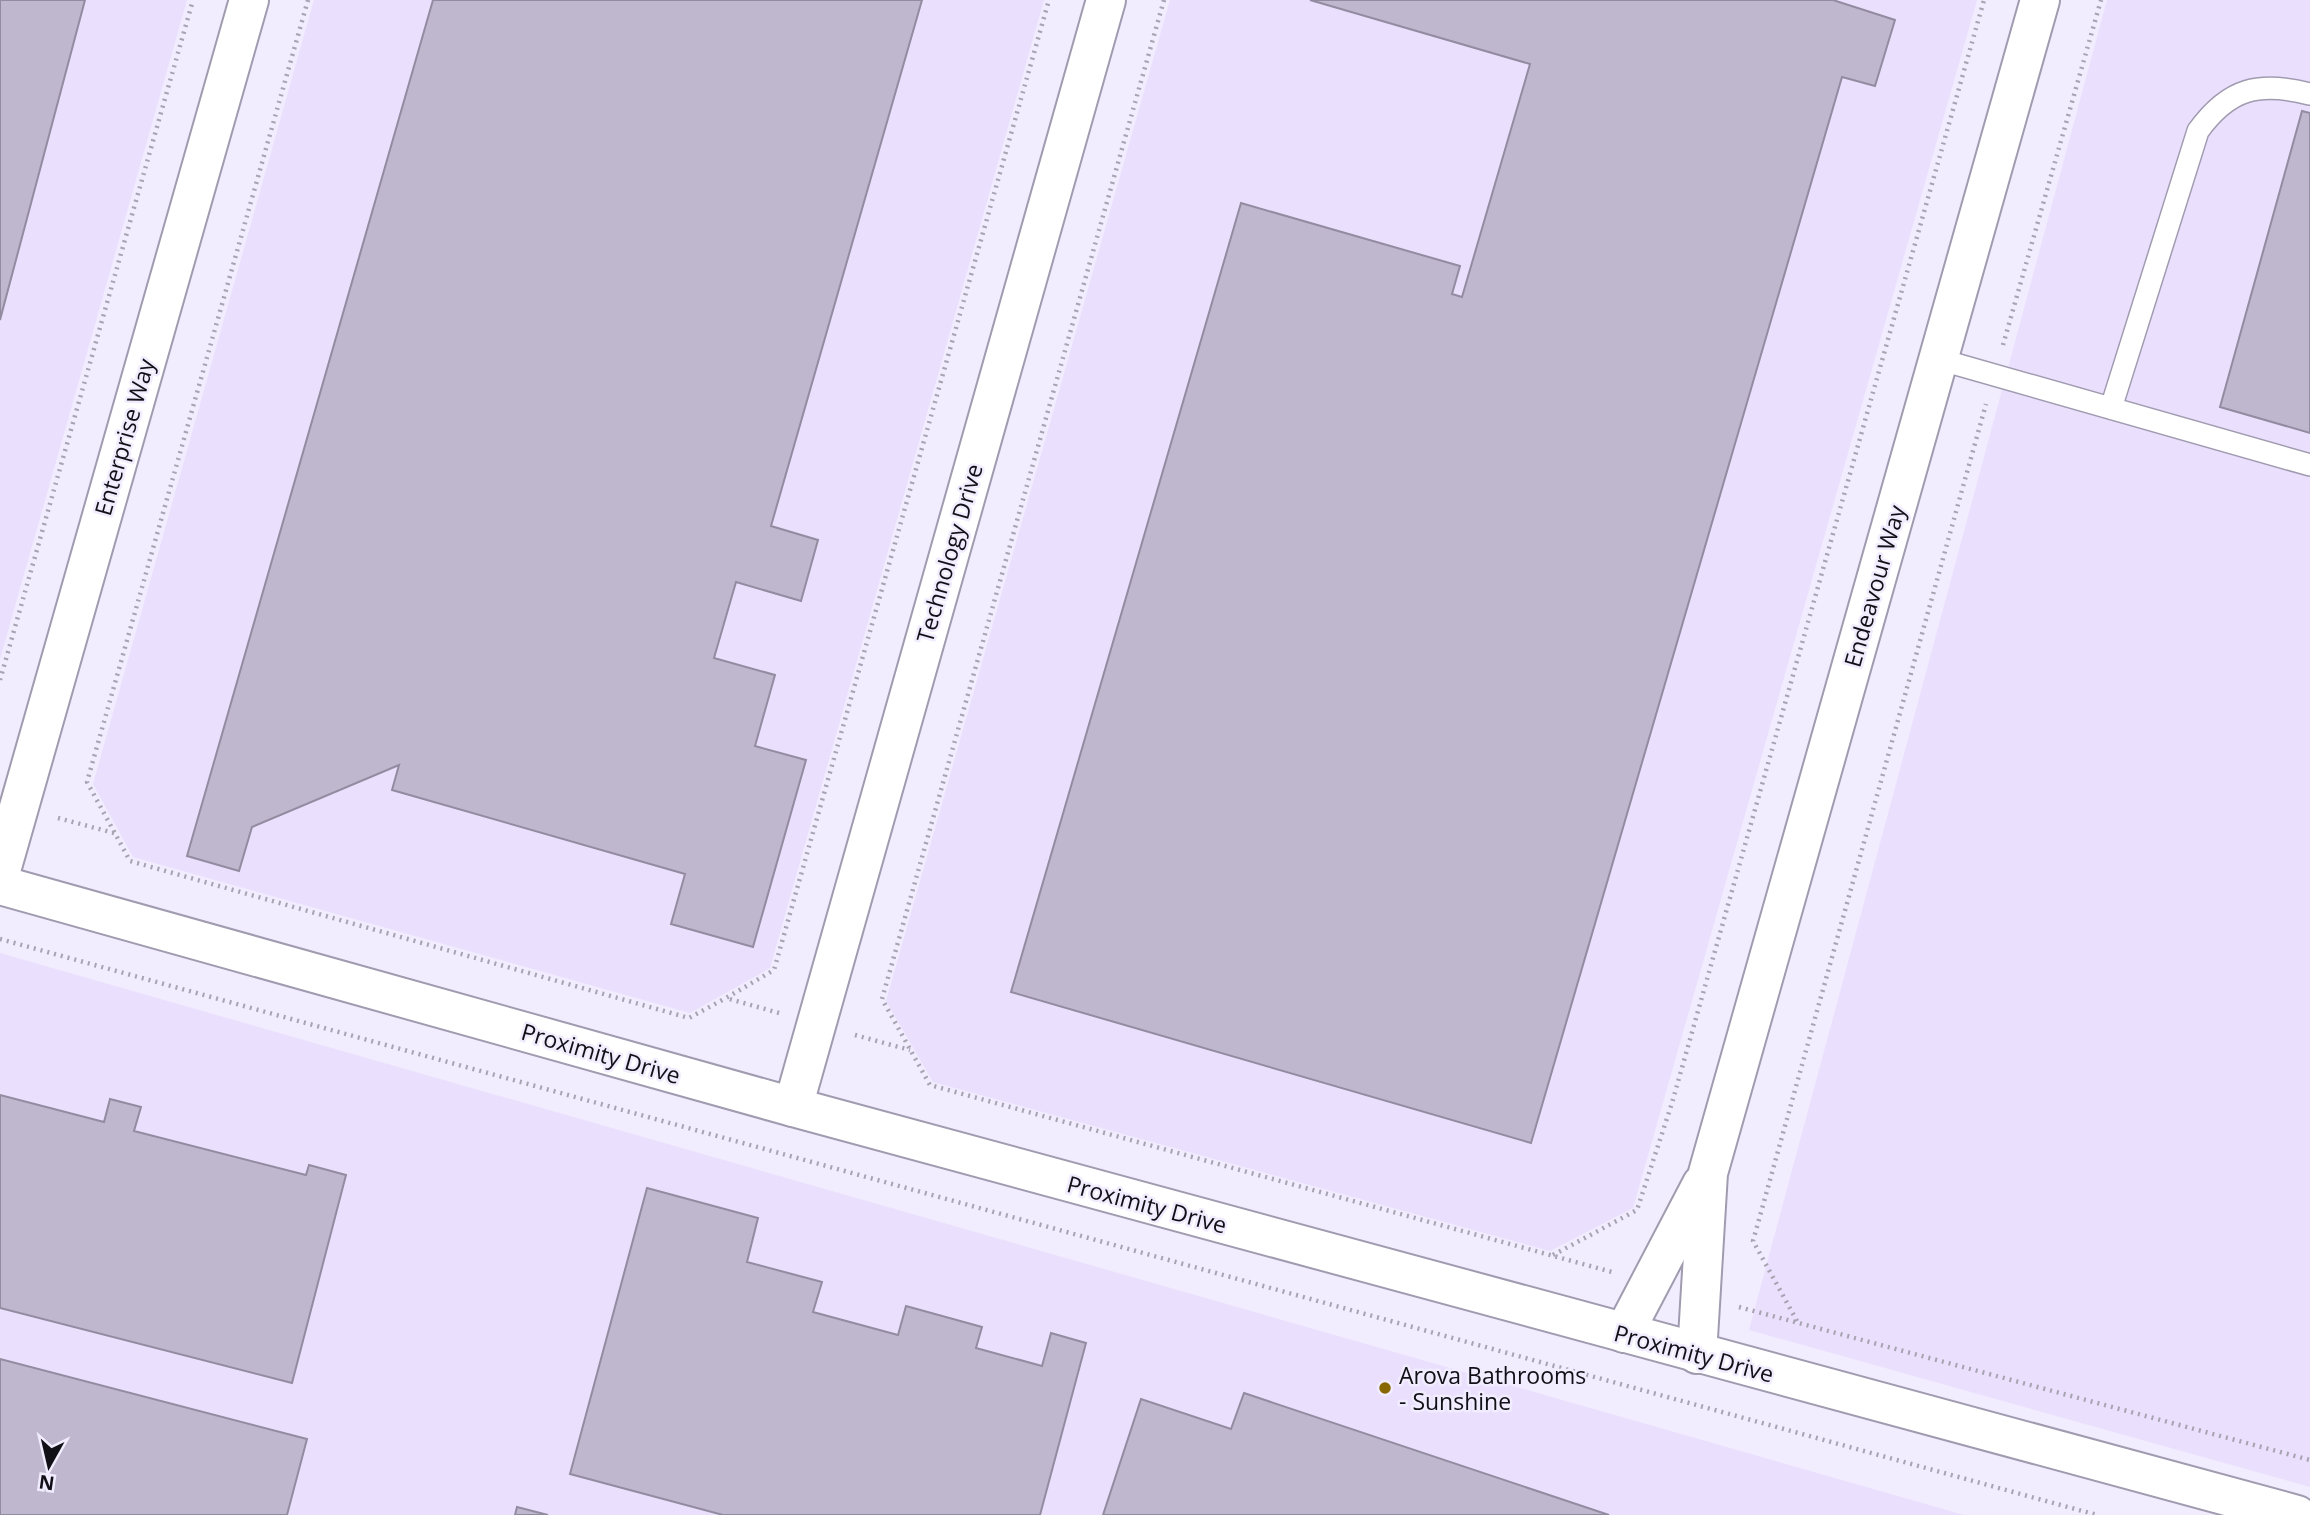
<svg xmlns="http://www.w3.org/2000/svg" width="2310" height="1515" font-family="'Open Sans',sans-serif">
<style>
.built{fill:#eae0fe}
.building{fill:#beb7cd;stroke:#938ca1;stroke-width:2}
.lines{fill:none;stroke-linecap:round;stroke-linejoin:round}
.lane-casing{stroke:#a19bb0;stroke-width:24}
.street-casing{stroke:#a19bb0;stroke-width:42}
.path{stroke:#a7a3b1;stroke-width:4.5;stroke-dasharray:2 5;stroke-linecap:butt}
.lane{stroke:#fff;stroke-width:21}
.street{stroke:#fff;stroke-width:38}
.poi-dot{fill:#886804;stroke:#f1ecfe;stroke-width:2.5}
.labels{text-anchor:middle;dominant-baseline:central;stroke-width:5;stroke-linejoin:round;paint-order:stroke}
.street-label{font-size:23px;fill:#121017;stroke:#f1ecfe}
.poi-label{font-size:23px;fill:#121017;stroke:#f1ecfe;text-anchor:start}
</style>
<rect width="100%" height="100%" fill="#f1ecfe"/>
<g class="built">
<path d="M0,0H187L0,659Z"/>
<path d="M314,0H1044L770,968L690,1013L133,857L93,784Z"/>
<path d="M1170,0H1977L1633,1208L1550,1251L933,1082L886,1001Z"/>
<path d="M2107,0H2310V1487L1749,1330Z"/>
<path d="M0,953L1964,1515H0Z"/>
</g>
<g class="building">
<path d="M0,0H85L0,320Z"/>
<path d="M433,0H922L771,526L818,540L801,601L736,582L714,658L775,675L755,746L806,760L753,947L671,924L685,874L392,790L399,765L252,827L239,871L187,856Z"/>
<path d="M1310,0H1833L1895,20L1875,86L1842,77L1531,1143L1011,992L1241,203L1460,266L1452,294L1462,297L1530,64Z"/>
<path d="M2302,111L2310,113V433L2220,407Z"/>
<path d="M0,1095L104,1122L110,1099L141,1107L134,1131L306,1175L309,1165L346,1175L292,1383L0,1308Z"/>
<path d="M647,1188L758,1218L747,1262L822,1282L813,1312L898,1335L906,1306L982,1327L976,1348L1042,1366L1051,1333L1086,1343L1040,1515H723L570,1474Z"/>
<path d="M0,1359L307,1439L287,1515H0Z"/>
<path d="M1244,1393L1609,1515H1103L1141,1399L1231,1429Z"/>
<path d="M517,1507L548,1515H515Z"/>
</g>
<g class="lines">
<defs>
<g id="lane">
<path d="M1938,359L2310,465"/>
<path d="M2111,408L2198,131C2229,88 2259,81 2310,94"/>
</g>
<g id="street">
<path d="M0,874L249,0"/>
<path d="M0,885L793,1107L2297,1515"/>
<path d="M793,1107L1106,0"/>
<path d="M1624,1333L1702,1184"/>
<path d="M1697,1354L1708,1173L2040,0"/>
</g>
</defs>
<use href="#lane" class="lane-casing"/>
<use href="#street" class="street-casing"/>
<g class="path">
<path d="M308,0L87,782L130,861L689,1018L726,998"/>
<path d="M1164,0L882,999L930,1085L1612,1272"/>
<path d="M2003,345L2101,0"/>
<path d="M0,680L193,0"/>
<path d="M58,818L114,833"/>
<path d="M0,939L2097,1515"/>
<path d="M779,1013L726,998L774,970L1049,0"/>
<path d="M855,1035L910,1050"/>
<path d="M1553,1255L1637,1210L1672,1103L1984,0"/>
<path d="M1739,1307L2310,1460"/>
<path d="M1797,1321L1753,1241L1986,404"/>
</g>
<use href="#lane" class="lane"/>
<use href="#street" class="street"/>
</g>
<circle class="poi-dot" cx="1385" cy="1388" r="7"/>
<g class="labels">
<g class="street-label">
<text transform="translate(124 437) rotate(-74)">Enterprise Way</text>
<text transform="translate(949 553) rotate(-74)">Technology Drive</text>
<text transform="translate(1874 586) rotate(-74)">Endeavour Way</text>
<text transform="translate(601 1053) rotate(16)">Proximity Drive</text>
<text transform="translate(1147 1204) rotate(15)">Proximity Drive</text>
<text transform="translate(1694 1353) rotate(15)">Proximity Drive</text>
</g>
<g class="poi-label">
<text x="1399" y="1375">Arova Bathrooms<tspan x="1399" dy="26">- Sunshine</tspan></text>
</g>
</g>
<g transform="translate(49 1466) rotate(188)" stroke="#f1ecfe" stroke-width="5" paint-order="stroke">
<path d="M0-5L12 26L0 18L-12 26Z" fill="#121017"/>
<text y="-10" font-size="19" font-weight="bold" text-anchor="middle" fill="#121017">N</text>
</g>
</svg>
